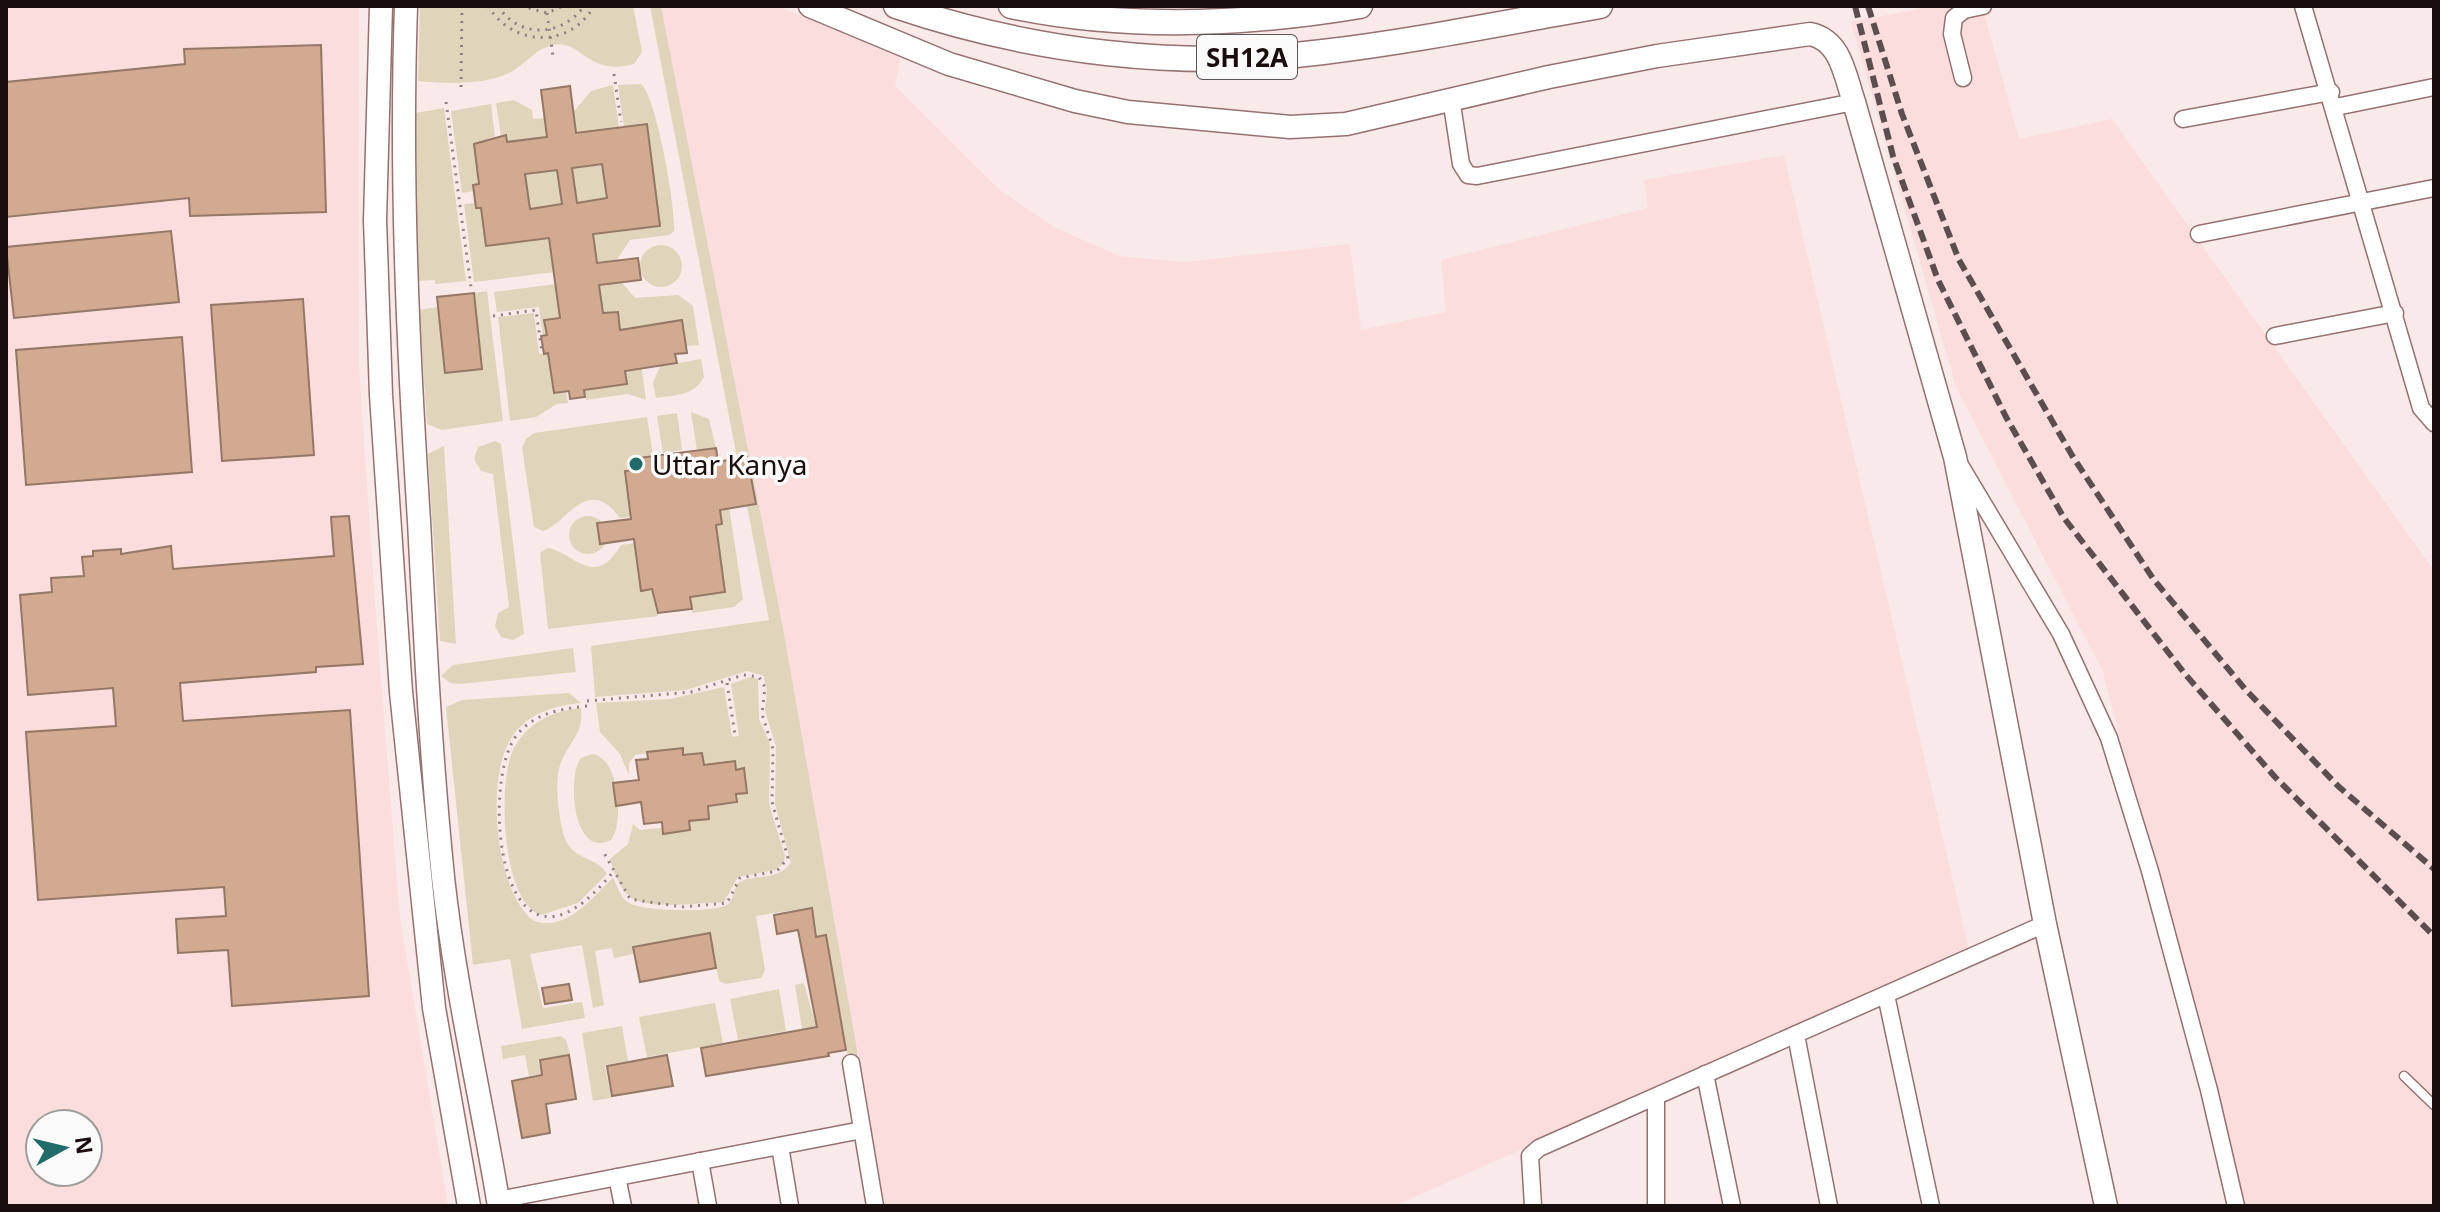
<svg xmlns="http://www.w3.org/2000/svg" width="2440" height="1212" font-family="'Noto Sans',sans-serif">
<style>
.built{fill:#fbdddd;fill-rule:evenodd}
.green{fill:#e0d5bb}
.building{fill:#d2a991;stroke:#947765;stroke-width:2;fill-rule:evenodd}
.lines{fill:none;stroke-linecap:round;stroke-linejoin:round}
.lane-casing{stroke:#957171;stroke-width:11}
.street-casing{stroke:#957171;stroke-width:19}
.secondary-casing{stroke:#957171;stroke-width:25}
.primary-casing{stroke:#957171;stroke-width:27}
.path{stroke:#8f807f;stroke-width:3;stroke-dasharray:2 6;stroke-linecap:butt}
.lane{stroke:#fff;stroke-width:8}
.street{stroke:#fff;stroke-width:16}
.secondary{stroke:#fff;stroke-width:22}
.primary{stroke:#fff;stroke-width:24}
.rail{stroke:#5c4e4e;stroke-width:6;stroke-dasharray:12 6;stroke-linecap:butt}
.poi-dot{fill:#216c69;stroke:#fafafa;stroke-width:3}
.labels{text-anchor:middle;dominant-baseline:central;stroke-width:7;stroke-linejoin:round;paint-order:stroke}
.shield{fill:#fafafa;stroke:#5d5454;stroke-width:2}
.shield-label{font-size:26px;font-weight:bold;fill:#1a0d0d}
.poi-label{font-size:28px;fill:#1a0d0d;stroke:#fafafa;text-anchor:start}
</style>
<rect width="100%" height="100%" fill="#f9e9e8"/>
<g class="built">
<path d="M6,6H359V367L375,603L400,919L448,1206H6ZM40,1124H88V1172H40Z"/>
<path d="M661,6H778L900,58L895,86L1001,191L1054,227L1119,256L1184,262L1350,244L1361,330L1446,312L1441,260L1648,208L1644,180L1784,155L1969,950L1394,1206H885L783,628Z"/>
<path d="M1935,6H1982L2019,139L2112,119L2434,571V1206H2241L2103,672L1956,387L1851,22Z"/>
</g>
<g class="green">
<path d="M420,6H633L642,52L634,64C586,77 582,39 553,45C536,48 526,64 511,72C487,85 445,84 418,81Z"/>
<path d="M650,6H661L783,628L858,1055L848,1057L842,1022L802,1029L795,985L804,983L814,1019L839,1015L826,936H817L812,907L756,916L765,970L761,978L726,984L719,981L709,933L634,947V954L614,958L612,948L595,951L604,1005L593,1008L582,945L530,954L543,1008L582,1002L585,1018L522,1029L510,959L473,965L446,707L462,700L569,693L581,703C555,706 531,712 514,734C484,772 494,892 534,921C568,932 592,897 613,878C618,887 621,900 631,904C646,911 712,913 727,905C734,901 733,890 738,883C757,873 775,882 791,863L775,804L776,746L765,711L767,692L764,676L747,671L686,690L595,697L591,646L769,620L747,506L756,504L747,457L737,458Z"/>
<path d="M641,84C656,95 676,209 674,231L669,235L630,240L616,261L597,263L584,232L660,225L647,124L624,127L618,85Z"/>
<path d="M613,85L619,128L573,134L570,116L591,91Z"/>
<path d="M514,100L532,110L533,119L544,118L547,137L507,142L506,136H501L496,103Z"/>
<path d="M491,104L495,137L490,138L491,142L474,144L479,184L473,185L474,191L462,193L451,111Z"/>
<path d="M444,108L466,281L435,284V280L417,281L415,113Z"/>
<path d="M602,164L607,198L577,203L572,168Z"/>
<path d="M557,170L562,204L530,209L525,174Z"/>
<path d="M476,203V208H481L486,246L560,235L554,272L474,282L464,204Z"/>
<circle cx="661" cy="266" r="21"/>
<path d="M618,278L635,298L678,295L693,306L699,345L686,346L682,320L636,327L646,400L628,394L586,400L584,390L627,384L618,312L593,315L598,280Z"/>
<path d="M556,284L572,316L545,320L547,335L543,336L539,307L497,312L494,292Z"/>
<path d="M487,291L503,421L442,430L427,424L419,310L438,307L445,373L482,369L474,293Z"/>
<path d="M534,313L539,354L548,353L554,393L566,392L568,403L557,404L536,417L510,421L498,317Z"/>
<path d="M701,359L704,377C694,396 675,395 656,398L653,383L660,366Z"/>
<path d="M691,412L709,419L716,448L697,450Z"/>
<path d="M677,413L682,450L663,453L657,416Z"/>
<path d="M647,417L653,456L639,458L640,469L625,471L631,517L620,518C587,473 567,524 543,531L534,527L522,448L526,439L534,433Z"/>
<path d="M495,441L501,444L524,634L513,640L501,637L495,626L498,613L509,607L493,474L481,471L474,459L478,447Z"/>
<path d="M444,446L456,644L440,641L428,454Z"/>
<path d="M727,493L743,599L734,607L692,613L690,597L725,591L716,525L722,524L718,494Z"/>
<circle cx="588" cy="535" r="19"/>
<path d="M635,543L642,590L652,589L658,616L548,629L540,553L547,548C573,551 594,591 621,545Z"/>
<path d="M573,648L576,672L460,684L450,683L441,676L453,665Z"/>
<path d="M750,677L758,679L759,719L770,744L769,804L785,856L783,864L775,870L738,877L724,902C703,903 646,910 630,897C621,890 613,870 610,859L628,844L633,824L640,830L662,828L664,834L690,830L689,821L709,819L708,806L737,803L743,769L736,770L735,761L704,765L702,753L683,755L682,748L635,755L629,763V775L620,754L600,732L596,703L670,699L724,687L732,737L739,736L731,684Z"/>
<path d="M581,708C584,735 568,742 560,765C554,783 559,821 565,839C573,860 598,857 607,874L578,903L541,915C501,903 497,778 514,748C528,722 553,711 581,708Z"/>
<path d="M592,754C620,757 624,824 611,840C572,860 567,775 581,758Z"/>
<path d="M779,989L786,1031L738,1040L730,999Z"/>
<path d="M715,1003L723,1043L647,1057L639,1017Z"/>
<path d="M622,1026L628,1061L605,1065L611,1098L593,1101L582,1033Z"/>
<path d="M561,1036L566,1040L570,1054L538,1060L541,1074L529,1076L525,1055L503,1059L501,1046Z"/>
</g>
<g class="building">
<path d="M321,45L326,212L190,216L189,198L6,217V82L185,64L184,49Z"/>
<path d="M570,86L576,133L647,124L660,226L593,234L597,263L638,258L641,280L599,285L603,313L618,312L620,330L682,320L687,353L675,354L677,363L625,371L627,384L584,390L585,397L570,399L569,391L554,393L548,353L544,354L541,336L547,335L544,320L560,318L549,238L486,246L481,208H476L473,185L479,184L474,144L506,135L507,142L547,137L541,90ZM602,164L607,198L577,203L572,168ZM557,170L562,204L530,209L525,174Z"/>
<path d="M171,231L179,302L14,318L6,247Z"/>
<path d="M474,293L482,369L445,373L437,297Z"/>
<path d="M303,299L314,455L222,461L211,305Z"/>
<path d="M182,337L192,472L26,485L16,350Z"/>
<path d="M716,448L718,462L747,456L756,504L720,510L722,524L716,525L725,592L690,597L692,609L658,613L652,589L641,591L634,539L600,544L597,523L631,519L625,471L640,469L638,458Z"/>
<path d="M349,516L363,664L316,667V672L180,683L183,721L350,710L369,996L232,1006L228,950L178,953L176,919L226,916L224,887L38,900L26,732L116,726L113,688L28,695L20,595L52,592L51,578L84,576L82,557L93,556V551L121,549V554L171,546L173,569L334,556L331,517Z"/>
<path d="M683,748V755L702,753L704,765L735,761L736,770L744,768L747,793L736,794L737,802L708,806L709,819L689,821L690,830L663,834L662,822L644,824L641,802L616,806L613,783L639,780L636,760L648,759L647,752Z"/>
<path d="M812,908L816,937L826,935L846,1050L828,1053L829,1056L706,1076L701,1048L817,1027L798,930L777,934L774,915Z"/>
<path d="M710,933L716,968L640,982L633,947Z"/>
<path d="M569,984L572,1000L545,1004L542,988Z"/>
<path d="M569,1055L576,1099L546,1104L550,1133L522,1138L512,1081L542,1075L540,1060Z"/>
<path d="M667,1055L673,1086L612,1096L607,1066Z"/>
</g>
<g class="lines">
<defs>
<path id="lane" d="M2404,1076L2434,1105"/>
<g id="street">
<path d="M2303,6L2421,408L2434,423"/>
<path d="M1963,78L1952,34L1954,18L1964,10L1983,6"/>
<path d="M1451,98L1461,164L1468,175L1477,176L1854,102"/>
<path d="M2336,107L2434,87"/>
<path d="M2183,119L2331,92"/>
<path d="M2199,234L2434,188"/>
<path d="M2275,336L2395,313"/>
<path d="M1960,465L2061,634L2109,738L2150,871L2209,1090L2236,1206"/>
<path d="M1886,995L1931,1206"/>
<path d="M1796,1035L1829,1206"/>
<path d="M851,1063L875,1206"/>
<path d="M1705,1074L1732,1206"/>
<path d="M1656,1097V1206"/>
<path d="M780,1146L790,1206"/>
<path d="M700,1161L708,1206"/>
<path d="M617,1177L623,1206"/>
<path d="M498,1200L862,1130"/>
<path d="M1533,1206L1530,1156L1539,1148L2045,924"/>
</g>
<g id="secondary">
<path d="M381,6L375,220L381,395L401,692L434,1008L469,1206"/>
<path d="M406,6C400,178 408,349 419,521C425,640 431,759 443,877C455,988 481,1097 499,1206"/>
<path d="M810,6L949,64L1075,101L1128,112L1290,127L1346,124L1549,77L1657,56L1810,34C1841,40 1845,76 1854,102L1955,457L2045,924L2106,1206"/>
</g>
<g id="primary">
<path d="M896,6C1031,52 1181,70 1323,52C1416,41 1508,22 1600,6"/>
<path d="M1011,6C1125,30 1246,25 1360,6"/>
</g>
</defs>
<use href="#lane" class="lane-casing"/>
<use href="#street" class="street-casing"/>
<use href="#secondary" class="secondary-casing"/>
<use href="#primary" class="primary-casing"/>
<g class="path">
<path d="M488,6C513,47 570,49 594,6"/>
<path d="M498,6C519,39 562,37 584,6"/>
<path d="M521,6L547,13L563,6"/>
<path d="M547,13L553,56"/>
<path d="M614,74L621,122"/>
<path d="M461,87L462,6"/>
<path d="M446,102L471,287"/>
<path d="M493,316L536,310L542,352"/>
<path d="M727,683L735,735"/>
<path d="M587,701L691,692L743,675L759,677L765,687L762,714L773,749L772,802L788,858L777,871L740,878L727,903L682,907L630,899L603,851"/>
<path d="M587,706C560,709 534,713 516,736C479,786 500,1011 613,872"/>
</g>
<use href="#lane" class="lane"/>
<use href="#street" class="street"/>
<use href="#secondary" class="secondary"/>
<use href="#primary" class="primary"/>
<g class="rail">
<path d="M1855,6L1893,156L1938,280L2006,417L2064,518L2185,674L2275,777L2434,936"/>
<path d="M1868,6L1902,114L1959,260L2073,457L2154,580L2245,689L2338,786L2434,869"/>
</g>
</g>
<circle class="poi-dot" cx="636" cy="464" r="8"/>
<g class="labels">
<rect class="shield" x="1197" y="35" width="100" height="44" rx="6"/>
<g class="shield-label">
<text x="1247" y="57">SH12A</text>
</g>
<g class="poi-label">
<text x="652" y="464">Uttar Kanya</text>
</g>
</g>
<rect width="2440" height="1212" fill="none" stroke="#1a0d0d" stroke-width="16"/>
<g transform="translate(64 1148) rotate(82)"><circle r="38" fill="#fafafa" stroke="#a09b9b" stroke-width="2"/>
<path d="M0-6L14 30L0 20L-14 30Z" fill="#216c69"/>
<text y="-12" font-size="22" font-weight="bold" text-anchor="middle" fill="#1a0d0d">N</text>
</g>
</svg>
